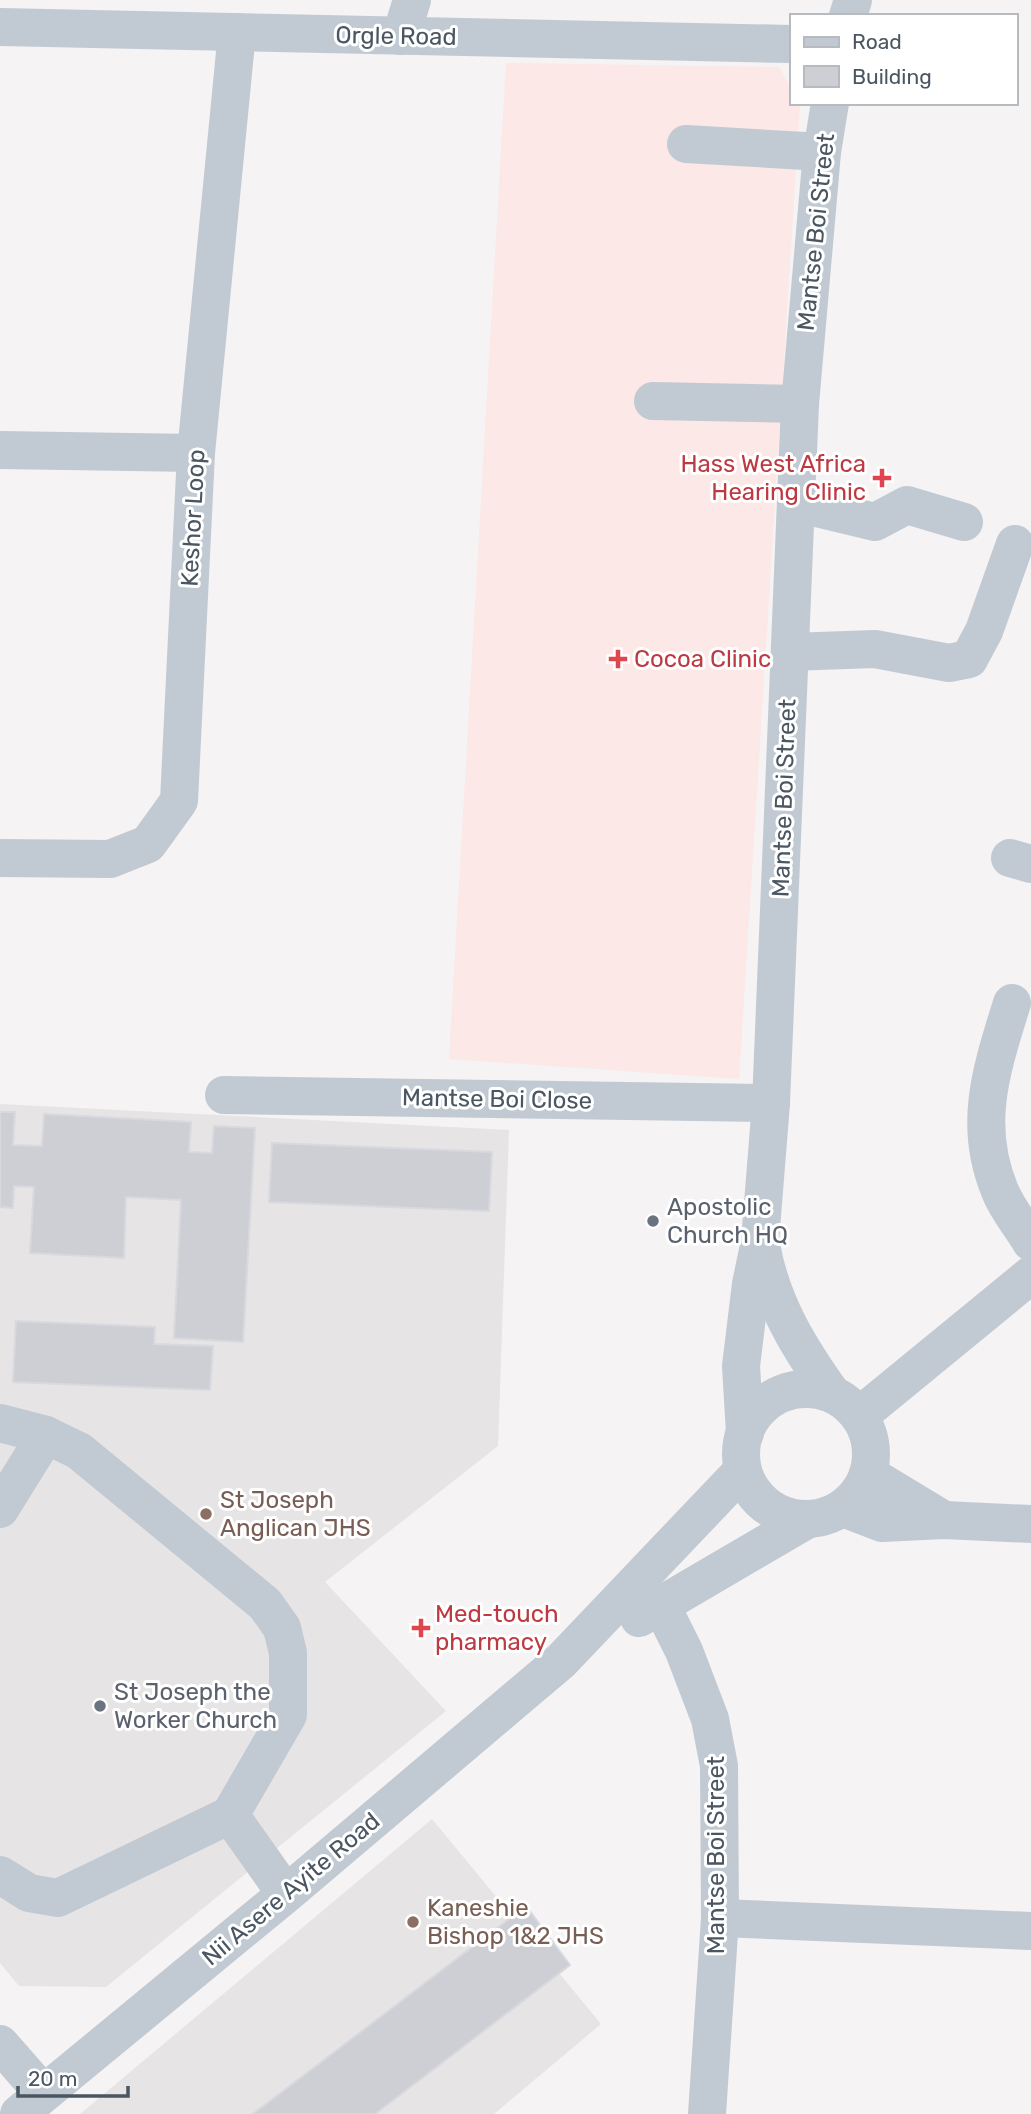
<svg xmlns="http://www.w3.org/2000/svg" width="1031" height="2114" font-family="Rubik,sans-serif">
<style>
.education{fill:#e6e4e5}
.medical{fill:#fce8e6}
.building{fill:#cdcfd5;stroke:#d7d9de;stroke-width:2}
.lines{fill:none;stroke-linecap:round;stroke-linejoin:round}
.minor{stroke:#c1cad2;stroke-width:38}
.health-dot{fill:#e0444e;stroke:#fff;stroke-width:2.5}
.worship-dot{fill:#6b7280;stroke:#fff;stroke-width:2.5}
.education-dot{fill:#8d6e63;stroke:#fff;stroke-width:2.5}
.labels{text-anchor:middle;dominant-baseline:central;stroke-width:6;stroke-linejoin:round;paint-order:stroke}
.street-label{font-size:24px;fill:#4a5661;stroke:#fff}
.health-label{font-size:24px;fill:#be3a42;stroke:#fff;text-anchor:start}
.worship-label{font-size:24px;fill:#5b616d;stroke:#fff;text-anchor:start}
.education-label{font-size:24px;fill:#785e54;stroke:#fff;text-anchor:start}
</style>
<rect width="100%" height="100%" fill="#f5f3f3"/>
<g class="education">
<path d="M0,1104L509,1130L498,1446L325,1582L446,1711L106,1987L19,1986L0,1963Z"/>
<path d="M432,1819L601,2024L494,2114H80Z"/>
</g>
<path class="medical" d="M506,63L779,67L791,88V103H800L739,1079L449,1059Z"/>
<g class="building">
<path d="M0,1112H15L13,1145L42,1146L44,1114L191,1122L189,1152L212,1153L214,1126L255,1128L243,1342L174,1338L181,1200L126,1197L124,1258L30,1253L34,1187L14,1186L13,1208L0,1207Z"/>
<path d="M272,1143L492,1152L489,1211L269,1202Z"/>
<path d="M16,1321L155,1327L154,1344L213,1346L210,1390L13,1382Z"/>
<path d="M526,1906L570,1965L375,2114H253Z"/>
</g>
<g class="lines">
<g class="minor">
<path d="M848,16L853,0"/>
<path d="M0,27L791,44"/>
<path d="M401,36L412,0"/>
<path d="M686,144L822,152"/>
<path d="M653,401L800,404"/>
<path d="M0,450L196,453"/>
<path d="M796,503L875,522L907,505L964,522"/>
<path d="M790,652L875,649L949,663L969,659L984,631L1015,544"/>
<path d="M0,858L110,859L148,844L179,801L196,453L237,32"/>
<path d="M1010,858L1031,864"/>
<path d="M1012,1003C992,1068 972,1124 1000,1191C1007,1209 1021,1225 1031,1242"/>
<path d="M224,1095L771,1103"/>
<path d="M762,1250C773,1306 800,1349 832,1394"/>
<circle cx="806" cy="1454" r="65"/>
<path d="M859,1416L1031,1275"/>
<path d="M0,1423L46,1435L79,1451L265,1604L282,1628L288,1653V1715L230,1815L286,1894"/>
<path d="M745,1433L741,1366L751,1284L760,1241L771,1103L800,404L822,152L830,103"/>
<path d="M868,1474L944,1520"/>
<path d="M843,1508L882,1523L944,1520L1031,1524"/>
<path d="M0,1509L46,1435"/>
<path d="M661,1605L684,1651L710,1719L719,1766L720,1918L707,2114"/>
<path d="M639,1618L808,1519"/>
<path d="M0,1875L29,1893L58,1898L230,1815"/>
<path d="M720,1918L1031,1931"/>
<path d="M0,2044L43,2093"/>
<path d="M19,2114L286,1894L561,1661L742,1471"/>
</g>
</g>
<g class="health-dot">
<path d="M878.5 467.5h7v7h7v7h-7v7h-7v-7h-7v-7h7z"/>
<path d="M614.5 648.5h7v7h7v7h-7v7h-7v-7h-7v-7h7z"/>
<path d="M417.5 1617.5h7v7h7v7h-7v7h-7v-7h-7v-7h7z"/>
</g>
<g class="worship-dot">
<circle cx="653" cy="1221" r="7"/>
<circle cx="100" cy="1706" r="7"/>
</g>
<g class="education-dot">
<circle cx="206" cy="1514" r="7"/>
<circle cx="413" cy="1922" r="7"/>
</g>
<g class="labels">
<g class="street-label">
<text transform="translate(396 36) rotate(1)">Orgle Road</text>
<text transform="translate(816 232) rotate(-84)">Mantse Boi Street</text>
<text transform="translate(193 518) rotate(-87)">Keshor Loop</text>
<text transform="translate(784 798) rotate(-88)">Mantse Boi Street</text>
<text transform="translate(497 1099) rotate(1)">Mantse Boi Close</text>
<text transform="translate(716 1855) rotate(-90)">Mantse Boi Street</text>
<text transform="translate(291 1889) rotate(-40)">Nii Asere Ayite Road</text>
</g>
<g class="health-label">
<text x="866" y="464" text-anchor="end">Hass West Africa<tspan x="866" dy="28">Hearing Clinic</tspan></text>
<text x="634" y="659">Cocoa Clinic</text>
<text x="435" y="1614">Med-touch<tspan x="435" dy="28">pharmacy</tspan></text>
</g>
<g class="worship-label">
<text x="667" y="1207">Apostolic<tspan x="667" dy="28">Church HQ</tspan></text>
<text x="114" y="1692">St Joseph the<tspan x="114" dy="28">Worker Church</tspan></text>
</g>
<g class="education-label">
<text x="220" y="1500">St Joseph<tspan x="220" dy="28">Anglican JHS</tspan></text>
<text x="427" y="1908">Kaneshie<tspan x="427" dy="28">Bishop 1&amp;2 JHS</tspan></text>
</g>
</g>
<rect x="790" y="14" width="228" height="91" fill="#ffffff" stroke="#b7bbc0" stroke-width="2"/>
<rect x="804" y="37" width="35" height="10" fill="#c1cad2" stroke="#b7bbc0" stroke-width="2"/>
<text x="852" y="49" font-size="21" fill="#4a5661">Road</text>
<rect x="804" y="66" width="35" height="21" fill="#cdcfd5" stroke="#b7bbc0" stroke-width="2"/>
<text x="852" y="84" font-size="21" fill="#4a5661">Building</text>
<path d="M18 2086v10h110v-10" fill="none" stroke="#4a5661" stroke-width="3.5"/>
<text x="28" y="2086" font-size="21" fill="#4a5661" stroke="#ffffff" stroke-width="5" paint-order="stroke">20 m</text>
</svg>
